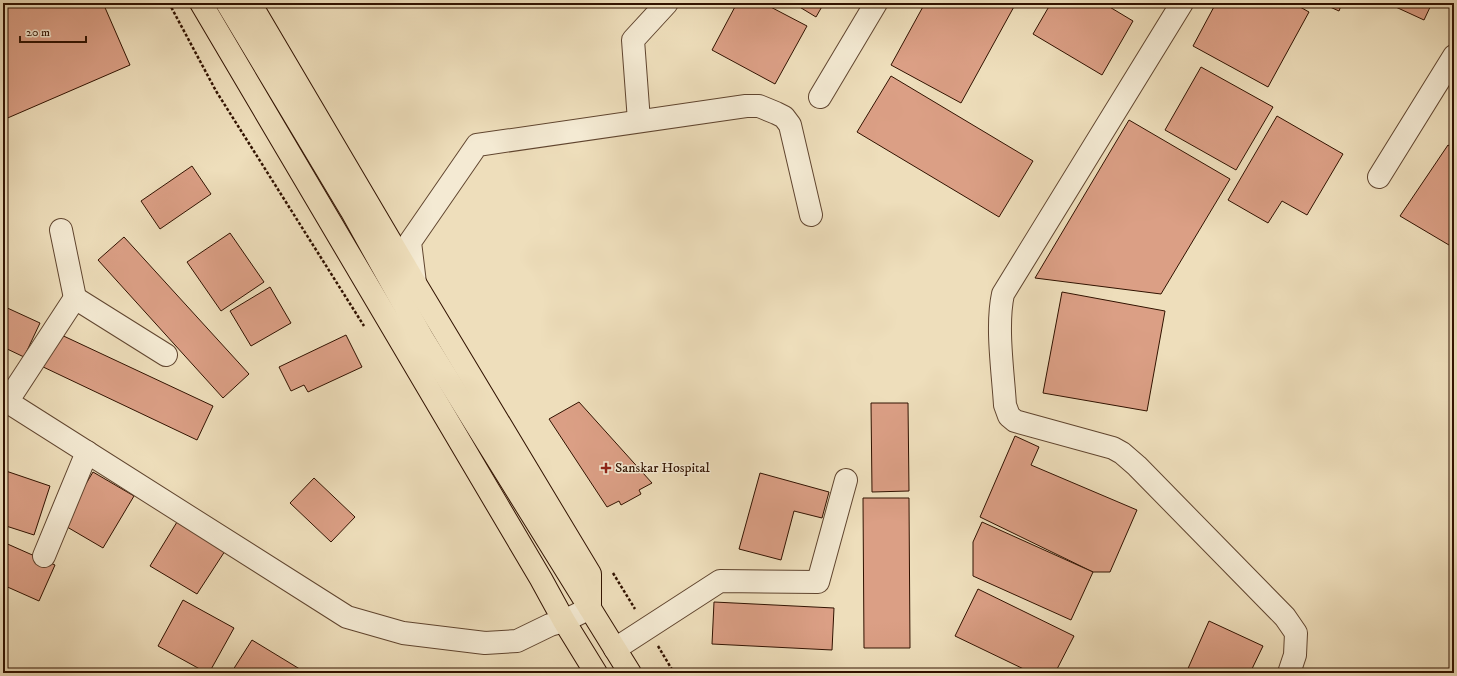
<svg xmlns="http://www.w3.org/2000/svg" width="1457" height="676" font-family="'IM FELL DW Pica',serif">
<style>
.building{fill:#db9f85;stroke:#311200}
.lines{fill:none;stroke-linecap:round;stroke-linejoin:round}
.minor-casing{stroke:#60452f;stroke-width:24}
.major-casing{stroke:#311200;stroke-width:24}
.path{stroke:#311200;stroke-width:2.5;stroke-dasharray:3 2;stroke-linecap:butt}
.minor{stroke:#f4ead3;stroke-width:22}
.major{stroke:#eedebb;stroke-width:22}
.poi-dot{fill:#8f2418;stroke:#f4ead3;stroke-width:1.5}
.labels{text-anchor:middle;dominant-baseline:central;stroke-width:3;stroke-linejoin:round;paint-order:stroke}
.poi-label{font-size:14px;fill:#311200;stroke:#f4ead3;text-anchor:start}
</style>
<rect width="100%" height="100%" fill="#eedebb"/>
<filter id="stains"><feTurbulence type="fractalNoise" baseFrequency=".005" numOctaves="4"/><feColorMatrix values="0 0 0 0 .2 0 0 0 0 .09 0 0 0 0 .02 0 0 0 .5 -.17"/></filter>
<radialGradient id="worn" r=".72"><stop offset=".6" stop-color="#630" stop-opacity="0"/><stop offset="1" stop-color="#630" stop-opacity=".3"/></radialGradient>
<g class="building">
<path d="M3,3H103L130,65L3,120Z"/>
<path d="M737,3H763L807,26L775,84L712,50Z"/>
<path d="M793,3H824L816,17Z"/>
<path d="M925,3H1016L961,103L891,65Z"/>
<path d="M1051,3H1103L1133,21L1102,75L1033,34Z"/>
<path d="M1216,3H1293L1309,12L1268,87L1193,46Z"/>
<path d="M1321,3H1342L1339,11Z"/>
<path d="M1387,3H1432L1424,20Z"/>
<path d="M1201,67L1273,107L1236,170L1165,130Z"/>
<path d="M891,76L1033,161L999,217L857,132Z"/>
<path d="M1277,116L1343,154L1307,215L1282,201L1268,223L1228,200Z"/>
<path d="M1129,120L1230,179L1161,294L1035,278Z"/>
<path d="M1448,145L1454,149V248L1400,216Z"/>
<path d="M192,166L211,194L160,229L141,201Z"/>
<path d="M230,233L264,282L221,311L187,262Z"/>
<path d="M124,237L249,374L223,398L98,260Z"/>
<path d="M270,287L291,323L251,346L230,311Z"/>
<path d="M1062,292L1165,311L1147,411L1043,393Z"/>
<path d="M3,306L40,323L24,357L3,347Z"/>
<path d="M55,332L213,406L197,440L39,365Z"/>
<path d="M346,335L362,367L308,392L304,385L291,391L279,367Z"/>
<path d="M579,402L652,483L639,490L641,494L621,505L619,501L607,507L549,419Z"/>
<path d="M871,403H908L909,491L872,492Z"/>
<path d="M1015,436L1039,447L1031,465L1137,510L1110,572H1093L980,517Z"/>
<path d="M3,470L50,486L34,535L3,525Z"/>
<path d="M93,472L134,496L103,548L62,524Z"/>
<path d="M760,473L829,492L822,518L794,511L781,560L739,549Z"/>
<path d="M314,478L355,517L331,542L290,503Z"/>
<path d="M863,498H909L910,648H864Z"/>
<path d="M177,522L225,551L197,594L150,566Z"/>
<path d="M982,522L1093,572L1071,620L973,576V542Z"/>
<path d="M3,542L55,565L39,601L3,585Z"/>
<path d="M978,589L1074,636L1055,673H1032L955,636Z"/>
<path d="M183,600L234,628L209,673H207L158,646Z"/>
<path d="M714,602L834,608L832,650L712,644Z"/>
<path d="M1209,621L1263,646L1250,673H1186Z"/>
<path d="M252,640L303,671L301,673H231Z"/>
<path d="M726,669L769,671V673H726Z"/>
</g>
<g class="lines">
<defs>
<g id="minor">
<path d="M1182,3L1003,294C996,326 1003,372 1005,405L1009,416L1015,421L1113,448L1122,453L1137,466L1285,617L1296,633L1295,655L1289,673"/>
<path d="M820,97L876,3"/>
<path d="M639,121L633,40L667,3"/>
<path d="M1379,177L1454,56"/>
<path d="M61,230L75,298"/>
<path d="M415,283L410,242L477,145L746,106H759L776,113L784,117L790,125L811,215"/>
<path d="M3,399L347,617L403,633L485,643L517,641L550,625L564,621L590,608"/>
<path d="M7,402L75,298L166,355"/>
<path d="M44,556L87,452"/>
<path d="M615,649L720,581L818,582L846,480"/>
</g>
<g id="major">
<path d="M201,3L541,579L564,621L596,673"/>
<path d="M227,3L351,210L423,339L630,673"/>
<path d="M250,3L415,283L590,574V608"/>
</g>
</defs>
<use href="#minor" class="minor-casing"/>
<use href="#major" class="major-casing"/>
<g class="path">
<path d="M169,3L216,91L364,326"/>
<path d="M613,573L635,609"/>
<path d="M658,646L674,673"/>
</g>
<use href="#minor" class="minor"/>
<use href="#major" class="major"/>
</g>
<path class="poi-dot" d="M604 462h4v4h4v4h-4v4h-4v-4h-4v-4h4z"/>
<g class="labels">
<g class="poi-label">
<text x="615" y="468">Sanskar Hospital</text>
</g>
</g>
<rect width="1457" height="676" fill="none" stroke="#eedebb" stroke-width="16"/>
<rect x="4" y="4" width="1449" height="668" fill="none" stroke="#311200" stroke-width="2"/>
<rect x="8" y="8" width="1441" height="660" fill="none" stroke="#311200"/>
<path d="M20 36v6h66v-6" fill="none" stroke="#311200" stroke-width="2"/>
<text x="26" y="36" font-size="12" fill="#311200" stroke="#f4ead3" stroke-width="3" paint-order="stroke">20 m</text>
<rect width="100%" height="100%" filter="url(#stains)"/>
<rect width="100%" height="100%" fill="url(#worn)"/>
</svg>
